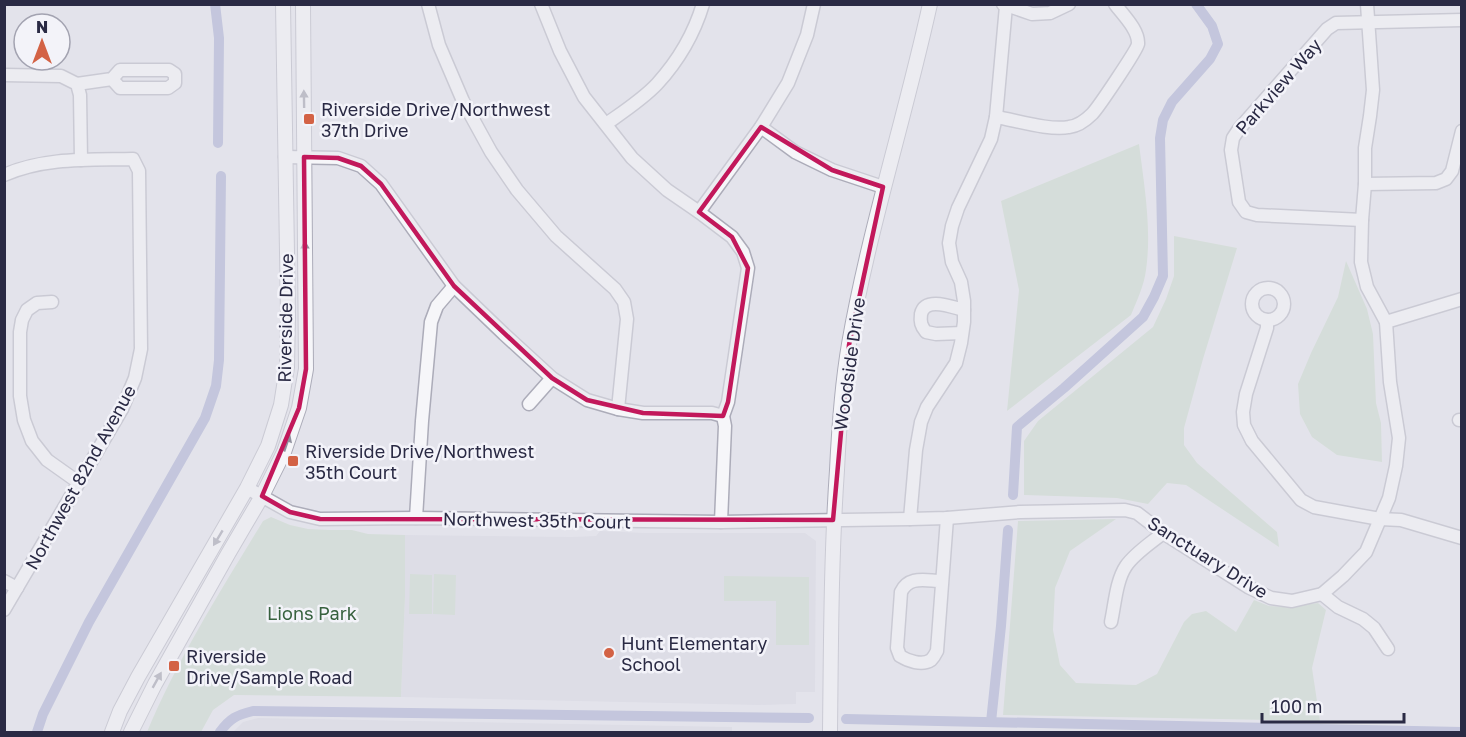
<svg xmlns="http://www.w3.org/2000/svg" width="1466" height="737" font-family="'Golos Text',sans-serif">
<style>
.built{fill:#d5d5e1}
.green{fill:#c4d6c5}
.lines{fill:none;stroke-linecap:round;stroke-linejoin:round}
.canal{stroke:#9da3cc;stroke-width:10}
.minor-casing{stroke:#acacb9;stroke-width:15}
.tertiary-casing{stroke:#acacb9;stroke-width:16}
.minor{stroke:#f6f6f9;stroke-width:12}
.tertiary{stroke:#f6f6f9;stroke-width:14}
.oneway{fill:#90909e}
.marked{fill:none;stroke:#c2185b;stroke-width:4.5;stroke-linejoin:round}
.poi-dot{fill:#d36245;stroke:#f3f3f9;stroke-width:2}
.labels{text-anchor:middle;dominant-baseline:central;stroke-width:5;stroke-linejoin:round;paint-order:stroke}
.street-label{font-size:18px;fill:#2a2a44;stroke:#f3f3f9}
.poi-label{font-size:18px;fill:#2a2a44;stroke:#f3f3f9;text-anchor:start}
.park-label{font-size:18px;fill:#37613e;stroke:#f3f3f9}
</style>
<rect width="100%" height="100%" fill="#e3e3eb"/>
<g class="built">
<path d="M600,531L645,533H805L816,541L815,692H796V704L759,705L401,697L405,597V535L571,537L596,536Z"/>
<path d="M258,718L732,727V732H233L243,722Z"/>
</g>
<g class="green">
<path d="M1139,144C1144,184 1152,229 1146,270C1144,286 1137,300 1131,315L1007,411L1019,290L1001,201Z"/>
<path d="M1174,236L1237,248L1203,359L1184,428V445L1197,463L1277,532L1279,547L1186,485L1167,483L1148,504L1117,498L1024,495V441L1038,421L1153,327L1166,299L1174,276Z"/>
<path d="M1346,261L1367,309L1373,334L1376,403L1381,423L1382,462L1337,455L1312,437L1300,414L1298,384L1311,353L1338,297Z"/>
<path d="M271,517L290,525L308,529L330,530H352L368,534L405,535V597L401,697L234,695L213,710L201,732H147C178,658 221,590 263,521Z"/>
<path d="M1116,519L1070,551L1055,588L1053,630L1060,665L1076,683L1136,685L1157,674L1184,622L1192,614L1206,611L1236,632L1254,600L1269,606L1286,607L1318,603L1326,610L1312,668L1320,721L1003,715L1018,521Z"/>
<path d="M410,574L432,575V614H409Z"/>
<path d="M434,574L456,575L455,615L433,614Z"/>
<path d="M724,576L809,577V645H776V601H724Z"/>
</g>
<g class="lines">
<g class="canal">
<path d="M215,4L219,38L218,143"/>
<path d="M1013,495L1017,427L1064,388L1143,317L1154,297L1163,276L1160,138L1163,120L1172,102L1210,59L1218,44L1212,26L1196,4"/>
<path d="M846,719L1462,732"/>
<path d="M991,722L1001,626L1008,530"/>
<path d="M37,732L43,714L89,622L205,418L216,386L219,360L221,176"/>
<path d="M220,732C230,718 237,715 253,711L809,718"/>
</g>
<defs>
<g id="minor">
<path d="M428,4L439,45L463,101L491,152L517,190L556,236L615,289L624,302L627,319L618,409"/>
<path d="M541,4L560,51L584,97L632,158L667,190L699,212L732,237L743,252L748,268L728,402L723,416L725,426L721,522"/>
<path d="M1003,4L1032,14L1050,13L1069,4"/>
<path d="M4,75L61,76L77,84L80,95L81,160"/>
<path d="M77,84L112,79L120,70H169L175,74V83L168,88H120L112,79"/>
<path d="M996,117C1015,120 1050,131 1069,127C1078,126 1086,120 1092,114C1098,108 1137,50 1138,44C1139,30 1123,15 1115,4"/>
<path d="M606,124C623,112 643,99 657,84C678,61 694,34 703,4"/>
<path d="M761,127L795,152L832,170L883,187"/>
<path d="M285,157L338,158L361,166L381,184L454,286L504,334L552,378L587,400L618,409L643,413H712L723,416"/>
<path d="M4,175C45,157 90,160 133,159L139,171L141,349L135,378L122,409L4,610"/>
<path d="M1365,184L1436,183L1446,179L1452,171L1462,131"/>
<path d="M699,212L761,127L788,83L807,35L814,4"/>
<path d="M1362,220L1257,215L1246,212L1239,202L1231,150L1233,138L1239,129L1327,29L1336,23L1462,20"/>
<circle cx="1268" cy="304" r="16"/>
<path d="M52,302L37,303L27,310L22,320L20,332V396L24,420L32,441L47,460L78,482"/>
<path d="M1267,320V328L1246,394L1243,412L1244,425L1252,441L1301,500L1314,507L1380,519L1401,520L1462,538"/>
<path d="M1386,322L1462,299"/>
<path d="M962,333L936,334L926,332C921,326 920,322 921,314C925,296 952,307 964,310"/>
<path d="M529,404L552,378"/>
<path d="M1459,420H1462"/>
<path d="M247,488L290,512L320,519L416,518L721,522L910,519L947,518L1020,512L1125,510L1137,513L1163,533L1248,587L1271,598L1292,601L1322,594L1343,576L1366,552L1389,498L1396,466L1399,438L1390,382L1386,322L1367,287L1361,262L1362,220L1365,184V148L1370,116L1373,90L1367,4"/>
<path d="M416,518L422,421L431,322L437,306L454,286"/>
<path d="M910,519L916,450L921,422L927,407L956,363L961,343L964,322V301L961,282L952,262L949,243L952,226L958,208L991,139L996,117L1006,6"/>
<path d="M4,581L17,588"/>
<path d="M942,581C926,581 909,575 901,592L897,648L900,656C908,661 922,666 931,660C933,658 936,653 937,651L947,518"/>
<path d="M1322,594L1338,607L1363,619L1374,628L1388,649"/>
<path d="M1111,622C1115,604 1116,581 1126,566C1135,553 1151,543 1163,533"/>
</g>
<g id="tertiary">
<path d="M112,732L120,711L138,677L247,488L268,446L281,405L287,367L288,315L283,4"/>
<path d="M131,732L155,684L228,554L262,496L284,452L299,408L306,369L303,4"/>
<path d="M830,732C831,645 831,557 837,470C839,428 842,385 849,344C869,229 905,118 930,4"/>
</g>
</defs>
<use href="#minor" class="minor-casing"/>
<use href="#tertiary" class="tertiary-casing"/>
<use href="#minor" class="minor"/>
<use href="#tertiary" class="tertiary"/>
</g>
<defs><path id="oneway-solid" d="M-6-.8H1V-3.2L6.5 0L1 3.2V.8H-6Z" transform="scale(1.5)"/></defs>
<g class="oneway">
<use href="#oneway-solid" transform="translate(304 99) rotate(-91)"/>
<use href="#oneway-solid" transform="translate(305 250) rotate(-91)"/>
<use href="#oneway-solid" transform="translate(287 443) rotate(-71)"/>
<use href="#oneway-solid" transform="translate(218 538) rotate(121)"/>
<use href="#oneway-solid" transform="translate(157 680) rotate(-61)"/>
</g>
<path d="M0 0H1466V737H0ZM761,127L832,170L883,187L849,345L833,520L320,519L290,512L262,496L299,408L306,369L304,157L338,158L361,166L381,184L454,286L552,378L587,400L643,413L723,416L728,402L748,268L732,237L699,212Z" fill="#e3e3eb" fill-opacity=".55" fill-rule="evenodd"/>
<path class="marked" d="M761,127L832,170L883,187L849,345L833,520L320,519L290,512L262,496L299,408L306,369L304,157L338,158L361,166L381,184L454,286L552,378L587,400L643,413L723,416L728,402L748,268L732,237L699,212Z"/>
<g class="poi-dot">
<rect x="303" y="113" width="12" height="12" rx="3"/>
<rect x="287" y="455" width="12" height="12" rx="3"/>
<circle cx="609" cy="653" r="6"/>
<rect x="168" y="660" width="12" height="12" rx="3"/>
</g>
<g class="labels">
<g class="street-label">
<text transform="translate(1278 86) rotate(-49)">Parkview Way</text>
<text transform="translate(285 318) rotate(-89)">Riverside Drive</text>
<text transform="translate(849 364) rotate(-82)">Woodside Drive</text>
<text transform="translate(80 477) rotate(-61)">Northwest 82nd Avenue</text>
<text transform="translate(537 520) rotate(1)">Northwest 35th Court</text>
<text transform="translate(1208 557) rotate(32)">Sanctuary Drive</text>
</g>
<g class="poi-label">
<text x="321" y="109">Riverside Drive/Northwest<tspan x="321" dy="21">37th Drive</tspan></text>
<text x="305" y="451">Riverside Drive/Northwest<tspan x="305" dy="21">35th Court</tspan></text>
<text x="621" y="643">Hunt Elementary<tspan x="621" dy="21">School</tspan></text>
<text x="186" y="656">Riverside<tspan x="186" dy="21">Drive/Sample Road</tspan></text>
</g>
<g class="park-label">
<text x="312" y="613">Lions Park</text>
</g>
</g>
<rect width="1466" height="737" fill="none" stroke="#2a2a44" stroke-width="12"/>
<g transform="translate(42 42)"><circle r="28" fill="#f3f3f9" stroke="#a3a3b1" stroke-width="1.5"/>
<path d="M0-4.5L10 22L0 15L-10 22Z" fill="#d36245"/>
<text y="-9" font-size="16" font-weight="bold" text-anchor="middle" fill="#2a2a44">N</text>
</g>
<path d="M1262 713v9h142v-9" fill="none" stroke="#2a2a44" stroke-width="3"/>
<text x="1271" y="713" font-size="18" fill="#2a2a44" stroke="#f3f3f9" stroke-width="4.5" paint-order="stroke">100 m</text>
</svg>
